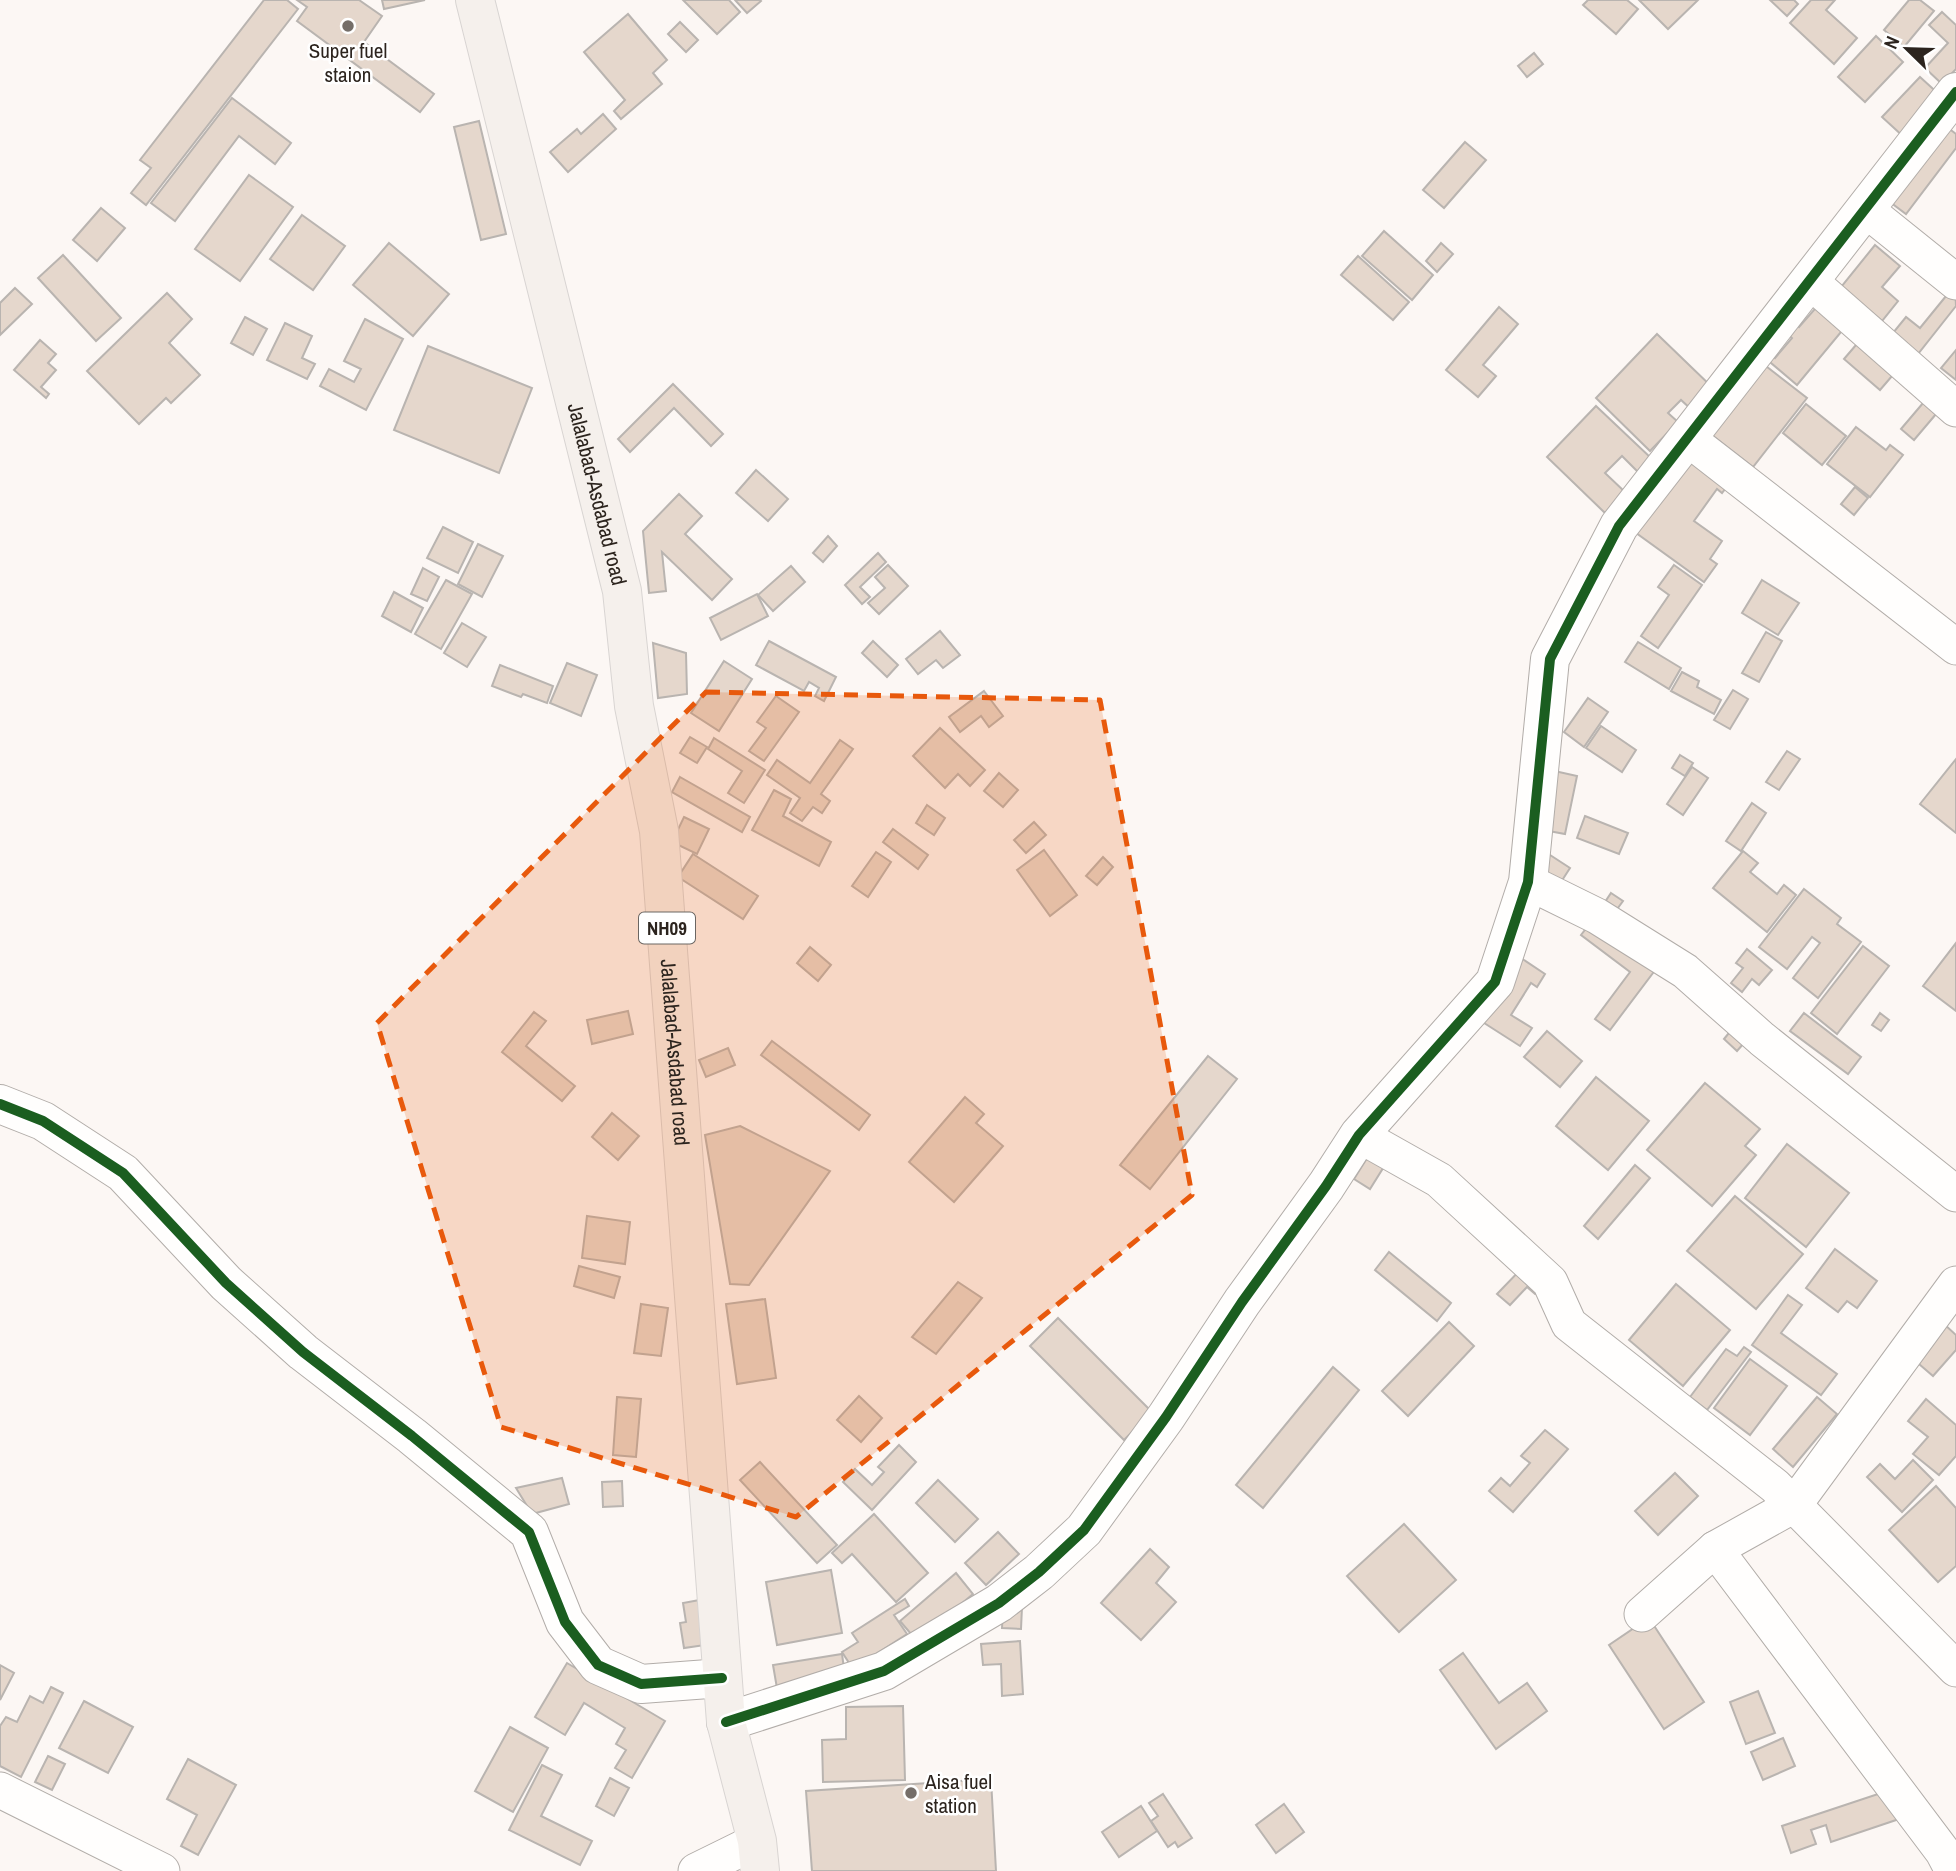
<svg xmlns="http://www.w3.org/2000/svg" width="1956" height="1871" font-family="'Archivo Narrow',sans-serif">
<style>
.building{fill:#e5d7cc;stroke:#b9b4b0;stroke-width:2}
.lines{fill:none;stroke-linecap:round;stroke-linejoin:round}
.minor-casing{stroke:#b2ada9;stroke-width:37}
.tertiary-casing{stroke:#b2ada9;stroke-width:40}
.primary-casing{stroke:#d8d4d2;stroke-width:40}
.minor{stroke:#fffefd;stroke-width:35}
.tertiary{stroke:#fffefd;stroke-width:38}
.primary{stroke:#f5f0ec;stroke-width:38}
.cycleway-casing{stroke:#fff;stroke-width:15}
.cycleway{stroke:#1b5e20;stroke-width:10}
.marked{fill:#e8590c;fill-opacity:0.2;stroke:#e8590c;stroke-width:5;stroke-dasharray:14 9;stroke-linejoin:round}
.poi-dot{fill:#756e69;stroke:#fff;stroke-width:2.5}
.labels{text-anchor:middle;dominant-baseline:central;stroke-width:5;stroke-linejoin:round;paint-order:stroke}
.shield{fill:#fff;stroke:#6b6662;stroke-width:2}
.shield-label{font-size:19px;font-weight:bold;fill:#2c241e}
.poi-label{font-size:21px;fill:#2c241e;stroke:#fff}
.street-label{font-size:21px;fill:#2c241e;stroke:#fff}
</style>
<rect width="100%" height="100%" fill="#fcf7f4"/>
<g class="building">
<path d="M264,0H287L298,9L146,205L131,193L151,168L140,160Z"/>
<path d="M297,0H359L382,16L364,42L434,94L420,112L297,21L307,7Z"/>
<path d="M382,0H425L384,9Z"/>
<path d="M683,0H729L740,12L717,34Z"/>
<path d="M735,0H760L761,1L747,13Z"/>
<path d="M1588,0H1627L1638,9L1616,34L1583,5Z"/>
<path d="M1639,0H1698L1668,29Z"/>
<path d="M1770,0H1794L1798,4L1787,16Z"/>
<path d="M1811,0H1835L1826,10L1857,38L1834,64L1790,23Z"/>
<path d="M1909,0H1920L1934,11L1904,47L1884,30Z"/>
<path d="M1942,12L1956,25V69L1942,84L1925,68L1948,43L1929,25Z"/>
<path d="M628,14L667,60L653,73L662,84L621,119L614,111L625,100L584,52Z"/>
<path d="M680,22L698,40L686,52L668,34Z"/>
<path d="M1876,36L1903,62L1865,102L1838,77Z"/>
<path d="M1534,53L1543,64L1527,77L1518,66Z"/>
<path d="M1920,77L1942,97L1905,138L1882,117Z"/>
<path d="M232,98L291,143L275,164L239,136L175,221L151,203Z"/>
<path d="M603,114L616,129L568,172L550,152L577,129L581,134Z"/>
<path d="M479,121L506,234L481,240L454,127Z"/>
<path d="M1943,124L1956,134V148L1906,214L1886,199Z"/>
<path d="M1465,142L1486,160L1444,208L1423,190Z"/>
<path d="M249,175L293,207L240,281L195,249Z"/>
<path d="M101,208L125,228L97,261L73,240Z"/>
<path d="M302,215L345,246L313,290L270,259Z"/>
<path d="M1384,231L1433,275L1412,300L1362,256Z"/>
<path d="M389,243L449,294L413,336L353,285Z"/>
<path d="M1441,243L1453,254L1437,272L1426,261Z"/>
<path d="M1875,245L1900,266L1882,287L1898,301L1882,321L1841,287Z"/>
<path d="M63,255L121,318L96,341L38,278Z"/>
<path d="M1358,256L1409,302L1393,320L1341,275Z"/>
<path d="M1955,285L1956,306L1914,359L1888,339L1906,317L1920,328Z"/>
<path d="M15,288L32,304L0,335V303Z"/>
<path d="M167,293L192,319L169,343L200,375L171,403L166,398L139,424L87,371Z"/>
<path d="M1821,302L1851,320L1797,385L1764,357L1768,352L1775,358L1792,338L1783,330L1791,320L1799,327Z"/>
<path d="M1499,307L1518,324L1483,365L1496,376L1478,397L1446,370Z"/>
<path d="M245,317L267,329L253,355L231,343Z"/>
<path d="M365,319L403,339L366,410L320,386L329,369L354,382L361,369L344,361Z"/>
<path d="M285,323L312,336L302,358L315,364L307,379L267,360Z"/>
<path d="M1657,334L1713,388L1692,410L1681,400L1668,413L1678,422L1650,451L1596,398Z"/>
<path d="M1862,338L1898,369L1880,390L1844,359Z"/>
<path d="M40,340L56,354L48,363L56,370L41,387L49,394L46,398L14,370Z"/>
<path d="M428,346L532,388L499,473L394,430Z"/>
<path d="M1956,350V380L1941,368Z"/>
<path d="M1762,363L1807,398L1753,467L1708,432Z"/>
<path d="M673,384L723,434L711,446L674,408L630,452L618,439Z"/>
<path d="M1929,396L1942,407L1914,440L1901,429Z"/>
<path d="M1806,404L1846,436L1822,465L1783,433Z"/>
<path d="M1596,406L1651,458L1638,472L1622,456L1605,473L1625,492L1605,513L1547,457Z"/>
<path d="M1856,427L1886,450L1890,445L1903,455L1870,497L1827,464Z"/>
<path d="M1692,445L1735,476L1722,493L1717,489L1694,521L1722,541L1710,559L1717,564L1704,582L1632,530Z"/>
<path d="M756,470L788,499L768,521L736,493Z"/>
<path d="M1855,487L1868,498L1854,515L1841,504Z"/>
<path d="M679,494L702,516L685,534L732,579L712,600L662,552L666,591L649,593L643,531Z"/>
<path d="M443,527L473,542L458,573L427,558Z"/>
<path d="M828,536L837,546L823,562L813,553Z"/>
<path d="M478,544L503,556L482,597L458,584Z"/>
<path d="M878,553L886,562L860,587L870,597L862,604L845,585Z"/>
<path d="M888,565L908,586L879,614L868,603L885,588L875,577Z"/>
<path d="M1674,565L1702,585L1658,648L1641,636L1669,595L1658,587Z"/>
<path d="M791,566L805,582L773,611L758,595Z"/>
<path d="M423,568L439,577L427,601L411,594Z"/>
<path d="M446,580L472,594L441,649L415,634Z"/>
<path d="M1762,580L1799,603L1778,635L1742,613Z"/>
<path d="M394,592L423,608L411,632L382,616Z"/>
<path d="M757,594L768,616L721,640L710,618Z"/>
<path d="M462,623L486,637L467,667L444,653Z"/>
<path d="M940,631L960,655L943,668L936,660L918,674L906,659Z"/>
<path d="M1766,632L1782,641L1759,682L1742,673Z"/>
<path d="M769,641L836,677L824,701L815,696L819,688L809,682L804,691L756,665Z"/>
<path d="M873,641L898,665L887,677L862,653Z"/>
<path d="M1638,642L1681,668L1669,689L1625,662Z"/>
<path d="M653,643L686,653L687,694L658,698Z"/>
<path d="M724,661L752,679L719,731L691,713Z"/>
<path d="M567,663L597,675L581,716L550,703Z"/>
<path d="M500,665L553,686L547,703L523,694L521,697L492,686Z"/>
<path d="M1682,672L1699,681L1697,687L1721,700L1714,714L1671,691Z"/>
<path d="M1733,690L1748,699L1730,729L1714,720Z"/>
<path d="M984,691L1003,716L989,727L981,716L960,732L949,717Z"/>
<path d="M776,696L799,712L764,761L749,751L766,728L757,722Z"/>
<path d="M1588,698L1608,712L1584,747L1564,732Z"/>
<path d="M1601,726L1636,750L1622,772L1586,748Z"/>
<path d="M940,728L985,770L970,786L958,774L945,788L913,756Z"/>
<path d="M690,737L707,747L697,763L680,753Z"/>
<path d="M714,738L765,770L744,803L728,793L742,771L708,749Z"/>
<path d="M840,740L853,749L821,794L830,801L822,813L813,807L802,821L790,813L800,798L767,775L777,760L810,783Z"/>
<path d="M1787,751L1800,759L1779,790L1766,782Z"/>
<path d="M1680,755L1693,763L1685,776L1672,768Z"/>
<path d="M1956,759V833L1920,804Z"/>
<path d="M1692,767L1708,778L1683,815L1667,804Z"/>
<path d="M1550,770L1577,776L1565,834L1538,829Z"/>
<path d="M999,773L1018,790L1003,807L984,791Z"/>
<path d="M680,777L750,817L742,832L672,792Z"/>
<path d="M774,790L791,799L783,816L831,842L819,866L752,830Z"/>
<path d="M1752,803L1766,813L1741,851L1726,841Z"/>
<path d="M927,805L945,818L934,835L916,823Z"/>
<path d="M1585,816L1628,833L1619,854L1577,838Z"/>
<path d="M684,817L709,829L697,854L672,842Z"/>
<path d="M1034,822L1046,835L1026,853L1014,840Z"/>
<path d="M893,829L928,855L918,869L883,842Z"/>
<path d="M1044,850L1077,895L1050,916L1017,870Z"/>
<path d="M1743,851L1758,863L1750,872L1777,894L1784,885L1796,895L1767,932L1713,888Z"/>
<path d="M876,852L891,862L868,897L852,886Z"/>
<path d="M1547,853L1570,868L1561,882L1538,868Z"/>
<path d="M693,854L758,896L743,919L678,877Z"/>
<path d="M1103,857L1113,867L1097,885L1086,876Z"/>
<path d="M1804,889L1841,918L1837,924L1861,942L1818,998L1793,978L1820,943L1812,937L1787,969L1759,947Z"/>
<path d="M1611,893L1623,901L1615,912L1603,905Z"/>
<path d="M1595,917L1659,965L1610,1030L1595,1019L1630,972L1581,935Z"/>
<path d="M1956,943V1011L1923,986Z"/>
<path d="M1863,946L1889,966L1837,1034L1811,1013Z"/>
<path d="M810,947L831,965L818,981L797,963Z"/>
<path d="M1747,949L1772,970L1759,985L1752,979L1742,992L1731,983L1743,968L1736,963Z"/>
<path d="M1521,958L1545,974L1537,987L1531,983L1511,1015L1532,1028L1520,1046L1481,1021Z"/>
<path d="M628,1011L633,1034L592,1044L587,1020Z"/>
<path d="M534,1012L546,1021L526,1046L575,1086L562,1101L502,1052Z"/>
<path d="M1804,1013L1861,1057L1848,1074L1790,1031Z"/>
<path d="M1880,1013L1889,1020L1881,1031L1872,1025Z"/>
<path d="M1737,1023L1751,1035L1737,1051L1724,1039Z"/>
<path d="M1547,1031L1582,1061L1560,1087L1524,1057Z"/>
<path d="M772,1041L870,1115L859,1130L761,1055Z"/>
<path d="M728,1048L735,1065L706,1077L699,1060Z"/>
<path d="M1208,1056L1237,1079L1150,1189L1120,1165Z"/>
<path d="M1596,1077L1649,1121L1608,1170L1556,1126Z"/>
<path d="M1705,1083L1760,1129L1745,1146L1756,1155L1712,1206L1647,1150Z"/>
<path d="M965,1097L984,1114L976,1123L1003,1146L954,1202L909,1162Z"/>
<path d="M612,1113L639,1136L618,1160L592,1137Z"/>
<path d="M740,1126L830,1171L749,1285L730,1284L705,1135Z"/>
<path d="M1787,1144L1849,1193L1806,1247L1745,1198Z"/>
<path d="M1369,1155L1385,1165L1370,1189L1354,1179Z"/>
<path d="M1635,1165L1650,1178L1598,1239L1584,1226Z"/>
<path d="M1735,1196L1803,1254L1756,1309L1687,1251Z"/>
<path d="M587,1216L630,1222L625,1264L582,1258Z"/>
<path d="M1835,1249L1877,1281L1857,1308L1847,1301L1838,1312L1806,1288Z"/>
<path d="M1389,1252L1451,1303L1437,1321L1375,1270Z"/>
<path d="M1526,1264L1546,1283L1535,1294L1527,1287L1510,1305L1497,1294Z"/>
<path d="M579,1266L620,1277L614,1298L574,1286Z"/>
<path d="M958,1282L982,1298L936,1354L912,1337Z"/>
<path d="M1676,1284L1730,1330L1683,1386L1629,1340Z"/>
<path d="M1788,1295L1802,1305L1781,1333L1837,1374L1821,1395L1752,1345Z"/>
<path d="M765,1299L776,1378L737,1384L726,1304Z"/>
<path d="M641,1304L668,1308L661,1356L634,1353Z"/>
<path d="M1058,1318L1152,1412L1124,1440L1030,1346Z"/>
<path d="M1449,1322L1474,1346L1408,1416L1382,1391Z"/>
<path d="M1943,1323L1956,1335V1350L1933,1376L1912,1358Z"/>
<path d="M1744,1347L1751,1352L1707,1410L1690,1397L1726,1349L1737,1356Z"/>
<path d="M1750,1359L1787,1386L1750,1435L1714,1408Z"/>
<path d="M1333,1367L1359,1390L1263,1508L1236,1485Z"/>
<path d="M859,1396L882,1418L861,1442L837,1420Z"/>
<path d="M617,1397L641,1399L636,1457L613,1455Z"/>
<path d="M1817,1397L1837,1414L1793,1467L1773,1449Z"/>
<path d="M1926,1399L1956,1425V1456L1939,1475L1913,1454L1928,1437L1908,1421Z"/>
<path d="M1545,1430L1568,1449L1513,1512L1489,1491L1501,1478L1510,1486L1530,1463L1521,1456Z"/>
<path d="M899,1445L916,1462L872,1510L843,1482L855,1469L872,1485L884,1472L878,1467Z"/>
<path d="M1913,1460L1933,1480L1902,1512L1867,1477L1880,1464L1895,1479Z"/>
<path d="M760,1462L837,1545L817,1563L740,1480Z"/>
<path d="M1675,1473L1698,1496L1658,1535L1635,1511Z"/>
<path d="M562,1478L569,1504L532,1514L516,1488Z"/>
<path d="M938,1480L978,1519L955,1542L916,1503Z"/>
<path d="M622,1481L623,1506L603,1507L602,1482Z"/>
<path d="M1936,1486L1956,1508V1566L1938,1582L1889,1530Z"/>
<path d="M874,1514L928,1573L896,1602L852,1554L842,1563L832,1553Z"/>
<path d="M1404,1524L1456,1580L1399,1632L1347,1576Z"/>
<path d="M998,1532L1019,1554L986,1585L965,1563Z"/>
<path d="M1150,1549L1169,1567L1156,1583L1176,1602L1141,1640L1101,1603Z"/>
<path d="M831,1570L842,1633L777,1645L766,1582Z"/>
<path d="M956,1573L973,1594L917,1641L900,1621Z"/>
<path d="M705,1599L712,1644L684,1648L680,1623L686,1622L683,1603Z"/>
<path d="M905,1599L909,1606L894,1615L907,1634L853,1669L842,1652L858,1642L852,1633Z"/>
<path d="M1003,1606L1022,1607L1021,1629L1002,1628Z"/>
<path d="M1649,1618L1704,1702L1664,1729L1609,1645Z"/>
<path d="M1020,1641L1023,1694L1002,1696L1001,1664L983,1665L981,1644Z"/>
<path d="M1463,1653L1499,1703L1527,1683L1547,1711L1496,1749L1440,1670Z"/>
<path d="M842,1654L846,1683L778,1694L773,1665Z"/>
<path d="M567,1663L665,1721L632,1778L615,1768L626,1750L616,1744L625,1728L584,1703L565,1735L535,1717Z"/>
<path d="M0,1665L14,1673L0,1700Z"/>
<path d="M51,1687L63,1693L21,1777L0,1766V1726L6,1717L17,1722L30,1696L43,1703Z"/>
<path d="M1758,1691L1775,1733L1746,1744L1730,1702Z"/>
<path d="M84,1701L133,1727L108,1773L59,1748Z"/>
<path d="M903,1706L905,1780L823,1782L822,1740L846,1739V1707Z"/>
<path d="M510,1727L548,1748L513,1812L475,1791Z"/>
<path d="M1783,1738L1795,1766L1763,1780L1751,1752Z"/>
<path d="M48,1756L65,1764L52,1790L35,1782Z"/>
<path d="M188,1759L236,1785L198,1855L181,1846L197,1815L167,1799Z"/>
<path d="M542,1765L562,1775L541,1816L592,1841L580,1865L509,1830Z"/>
<path d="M610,1778L629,1788L614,1816L596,1806Z"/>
<path d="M991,1779L996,1871H812L806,1791Z"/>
<path d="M1893,1789L1902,1818L1831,1842L1826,1825L1811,1830L1816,1844L1791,1853L1782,1826Z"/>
<path d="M1163,1794L1192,1838L1178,1847L1175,1842L1168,1847L1151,1821L1158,1816L1149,1803Z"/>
<path d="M1284,1804L1304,1832L1276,1853L1256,1825Z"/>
<path d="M1141,1806L1157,1831L1119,1857L1102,1832Z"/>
</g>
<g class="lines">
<defs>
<g id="minor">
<path d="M1865,209L1956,282"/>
<path d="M1810,281L1956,409"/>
<path d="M1687,438L1956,647"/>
<path d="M1528,882L1597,916L1685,971L1762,1039L1956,1194"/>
<path d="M1359,1135L1439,1180L1550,1282L1569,1324L1775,1486L1956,1669"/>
<path d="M1715,1549L1943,1852L1953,1871"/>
<path d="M1642,1614L1715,1549L1794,1505L1956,1284"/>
<path d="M0,1790L162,1871"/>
<path d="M696,1871L757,1841"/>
</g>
<g id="tertiary">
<path d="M0,1104L43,1121L123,1173L226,1283L303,1352L412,1436L529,1532L565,1622L598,1665L641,1684L722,1678"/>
<path d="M726,1722L884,1671L999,1603L1039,1572L1084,1530L1166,1417L1242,1302L1326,1186L1359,1135L1495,982L1528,882L1550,659L1619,526L1956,92"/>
</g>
<g id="primary">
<path id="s1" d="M475,0L622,591L634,706L659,831L726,1722L757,1841L760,1871"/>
</g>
</defs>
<use href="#minor" class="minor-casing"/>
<use href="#tertiary" class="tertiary-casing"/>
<use href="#primary" class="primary-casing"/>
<use href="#minor" class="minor"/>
<use href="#tertiary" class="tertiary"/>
<use href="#primary" class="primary"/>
<defs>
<g id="cycleway">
<path d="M0,1104L43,1121L123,1173L226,1283L303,1352L412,1436L529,1532L565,1622L598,1665L641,1684L722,1678"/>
<path d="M726,1722L884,1671L999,1603L1039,1572L1084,1530L1166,1417L1242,1302L1326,1186L1359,1135L1495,982L1528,882L1550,659L1619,526L1956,92"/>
</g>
</defs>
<use href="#cycleway" class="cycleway-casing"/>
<use href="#cycleway" class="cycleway"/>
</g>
<path class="marked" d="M706,692L1100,700L1192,1195L796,1517L501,1427L377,1023Z"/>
<g class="poi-dot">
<circle cx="348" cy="26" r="7"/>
<circle cx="911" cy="1793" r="7"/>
</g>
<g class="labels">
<rect class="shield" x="639" y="912.5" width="56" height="31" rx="5"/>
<g class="shield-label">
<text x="667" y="928">NH09</text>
</g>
<g class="poi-label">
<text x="348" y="50">Super fuel<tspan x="348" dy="24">staion</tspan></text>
<text x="925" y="1781" text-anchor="start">Aisa fuel<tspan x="925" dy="24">station</tspan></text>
</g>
<g class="street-label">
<text stroke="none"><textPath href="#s1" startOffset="509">Jalalabad-Asdabad road</textPath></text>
<text stroke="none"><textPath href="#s1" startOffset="1074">Jalalabad-Asdabad road</textPath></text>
</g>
</g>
<g transform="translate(1907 49) rotate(293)" stroke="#ffffff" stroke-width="5" paint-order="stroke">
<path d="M0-5L12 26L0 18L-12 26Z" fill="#2c241e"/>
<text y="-10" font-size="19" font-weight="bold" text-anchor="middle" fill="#2c241e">N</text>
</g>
</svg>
